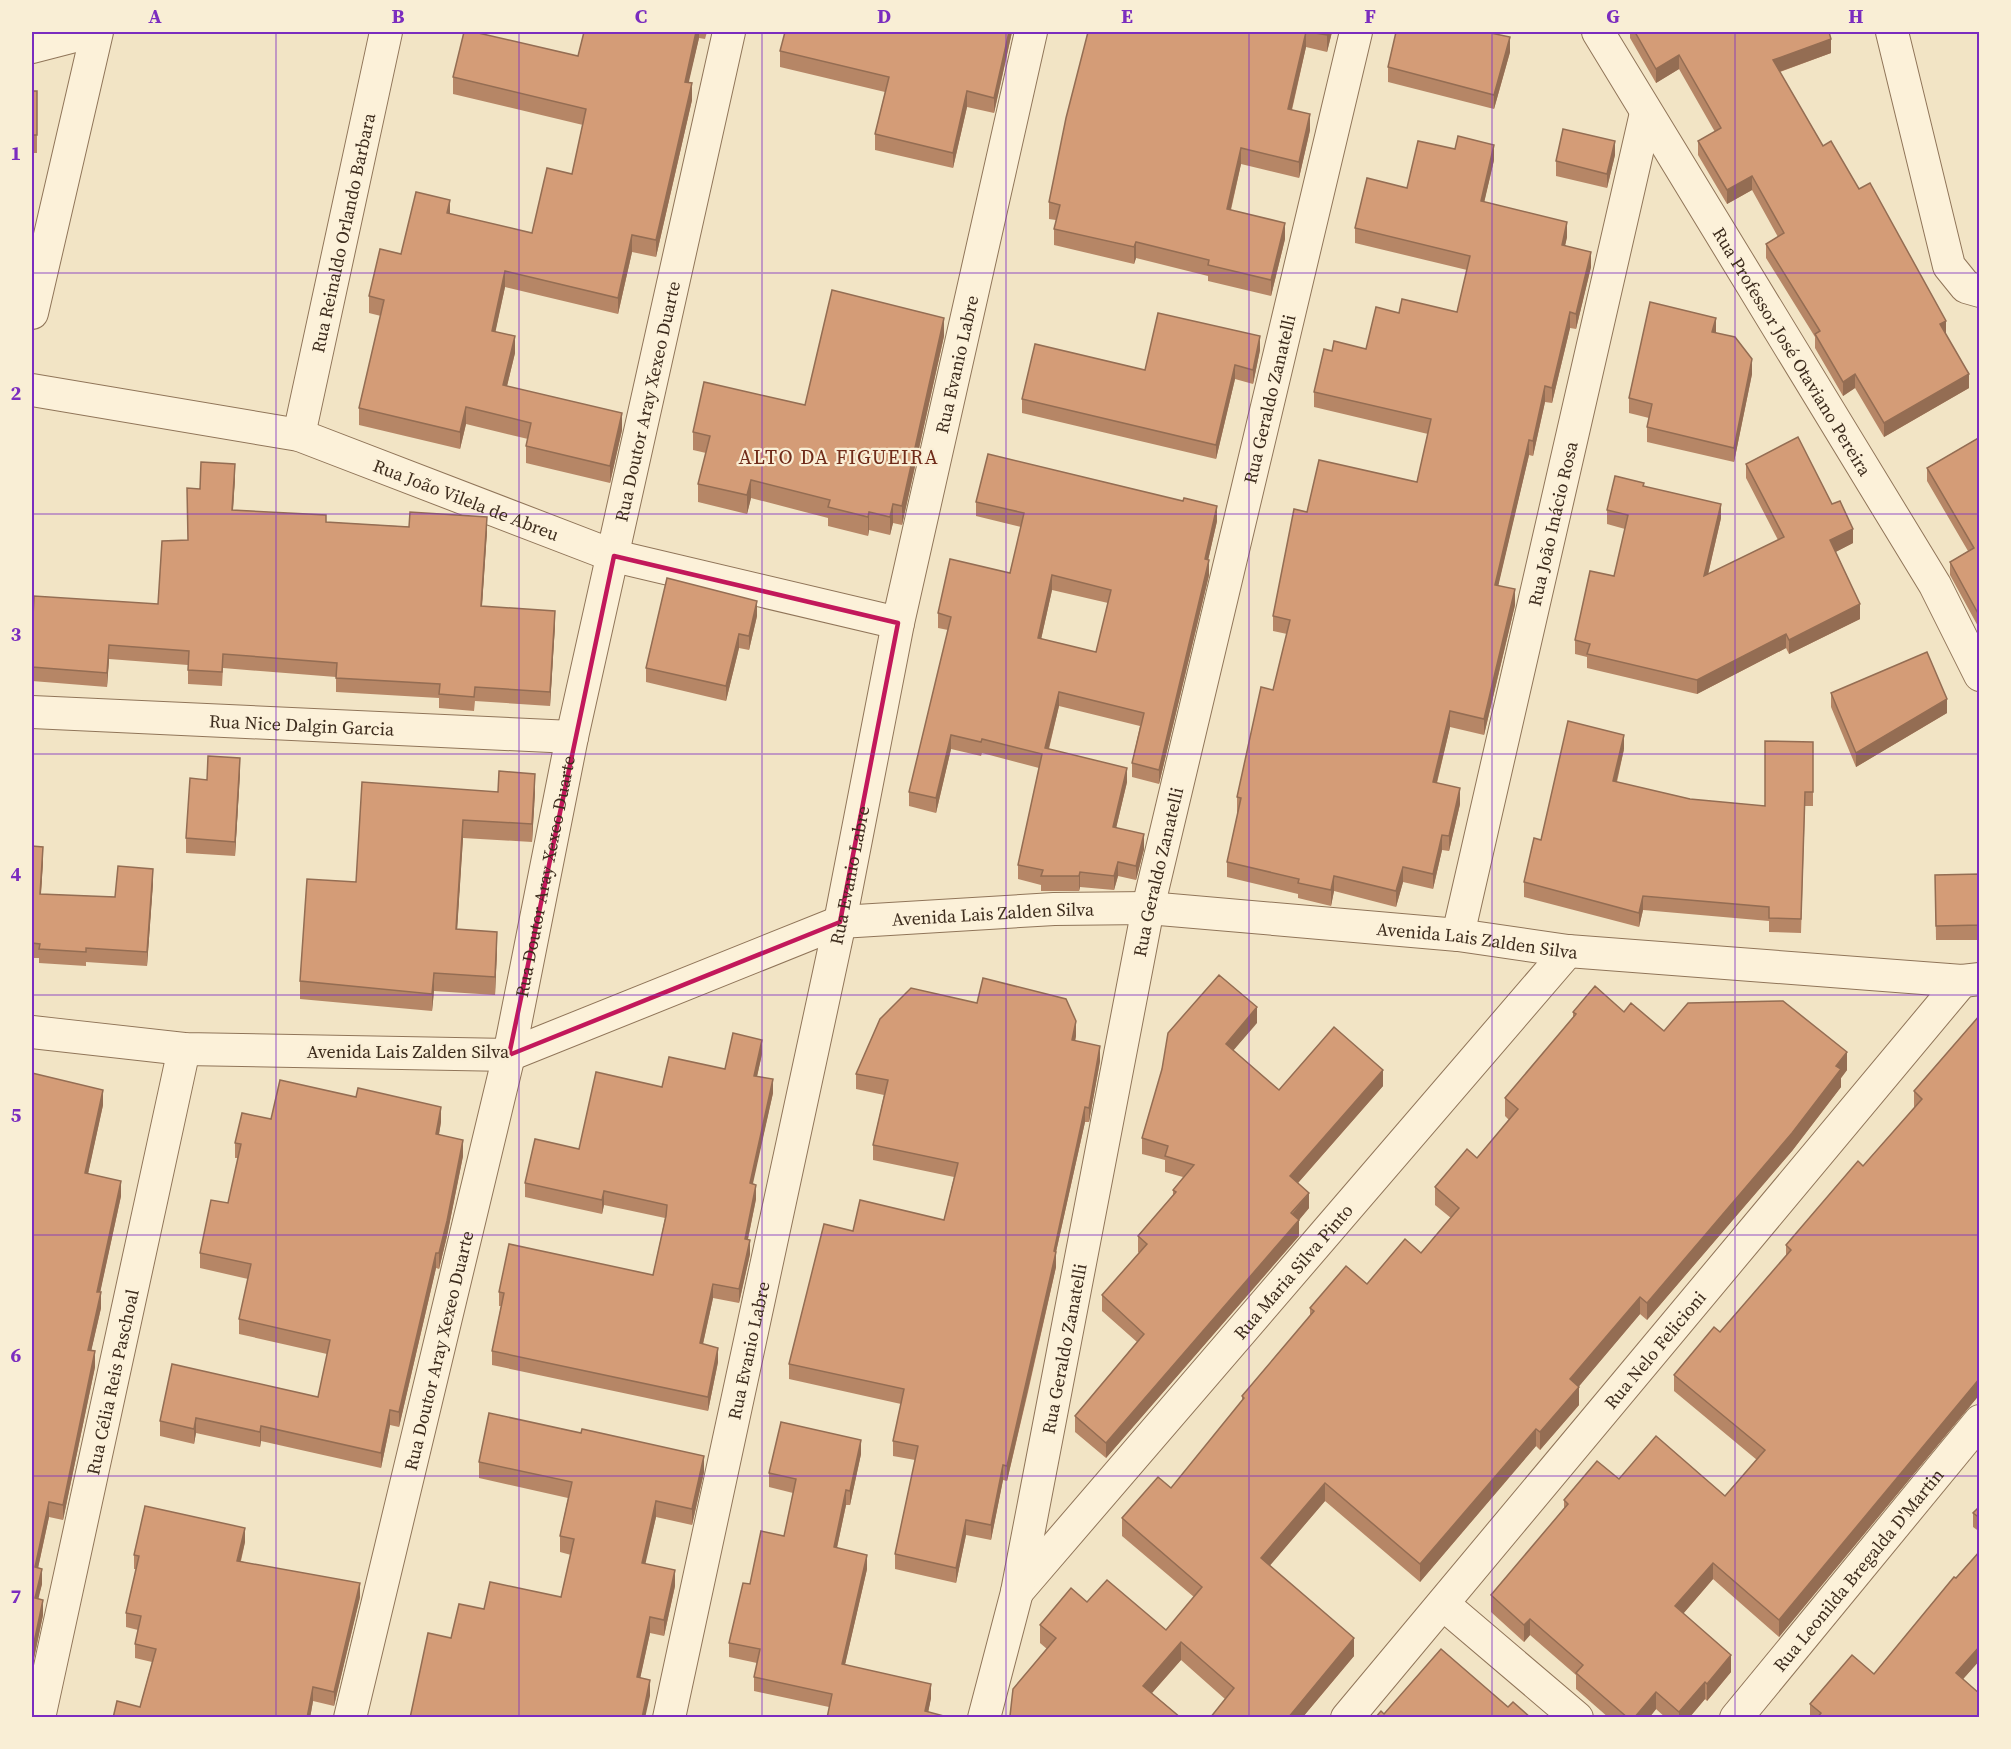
<svg xmlns="http://www.w3.org/2000/svg" width="2011" height="1749" font-family="'Source Serif 4',serif">
<style>
.lines{fill:none;stroke-linecap:round;stroke-linejoin:round}
.street-casing{stroke:#907559;stroke-width:34}
.street{stroke:#fcf1d9;stroke-width:32}
.wall{fill:#b68666;fill-rule:evenodd}
.shaded-wall{fill:#946d53}
.building{fill:#d49c77;stroke:#946d53;stroke-width:1.5;fill-rule:evenodd}
.marked{fill:none;stroke:#c2185b;stroke-width:4.5;stroke-linejoin:round}
.grid{fill:none;stroke:#7b2cbf;stroke-width:1.5;stroke-opacity:0.55}
.labels{text-anchor:middle;dominant-baseline:central;stroke-width:4.5;stroke-linejoin:round;paint-order:stroke}
.street-label{font-size:18px;fill:#3e2d1e;stroke:#f9eed5}
.neighbourhood-label{font-size:20px;letter-spacing:1.5px;fill:#6f2a19;stroke:#f9eed5}
.neatline{fill:none;stroke:#7b2cbf;stroke-width:2}
.grid-label{font-size:20px;text-anchor:middle;font-weight:bold;fill:#7b2cbf}
</style>
<rect width="100%" height="100%" fill="#f2e4c5"/>
<g class="lines">
<defs>
<g id="street">
<path id="s1" d="M1598,32L1935,585L1980,675"/>
<path d="M1892,32L1949,266L1966,287L1980,291"/>
<path d="M32,47L90,32"/>
<path d="M32,313L97,32"/>
<path id="s2" d="M32,390L299,435L614,556L898,623"/>
<path id="s3" d="M299,435L386,32"/>
<path id="s4" d="M32,712L572,737"/>
<path id="s5" d="M1458,935L1646,113"/>
<path id="s6" d="M32,1032L184,1049L509,1055L840,922L1054,909L1148,908L1458,935L1568,951L1962,981L1980,979"/>
<path id="s7" d="M1017,1592L1568,951"/>
<path d="M1443,1604L1577,1718"/>
<path id="s8" d="M39,1718L184,1049"/>
<path id="s9" d="M350,1718L509,1055L572,737L729,32"/>
<path id="s10" d="M669,1718L840,922L898,623L1031,32"/>
<path id="s11" d="M984,1718L1017,1592L1148,908L1356,32"/>
<path id="s12" d="M1347,1718L1962,981"/>
<path id="s13" d="M1736,1718L1980,1421"/>
</g>
</defs>
<use href="#street" class="street-casing"/>
<use href="#street" class="street"/>
</g>
<g class="wall">
<path d="M584,32H707L705,39L699,38L688,83L692,100L656,257L632,252L618,314L505,287L495,332L515,353L507,386L622,430L610,483L526,463V446L528,439L466,424L460,449L359,425V408L381,316L369,313V296L401,254L450,214L532,233L572,174L583,125L453,94V77L578,56Z"/>
<path d="M1012,32L994,113L967,107L953,168L875,150V134L885,92L780,67V51Z"/>
<path d="M1088,32H1332L1327,52L1306,47L1292,110L1310,130L1299,178L1241,164L1231,210L1285,239L1271,296L1208,281V276L1136,258L1134,264L1054,245V229L1056,220L1049,219V202Z"/>
<path d="M1630,32H1829L1831,53L1780,72L1823,146L1946,335L1969,388L1884,437L1855,388L1843,396L1815,348V337L1766,258V244L1778,237L1752,190L1727,204L1698,155V141L1715,132L1679,69L1656,83L1630,38Z"/>
<path d="M1510,52L1494,109L1388,82V67Z"/>
<path d="M32,91H37V153H33V209H32Z"/>
<path d="M1615,155L1607,188L1556,176V161Z"/>
<path d="M1494,160L1484,202L1567,237L1565,245L1591,267L1576,329L1570,328L1552,403L1545,402L1533,456L1529,455L1498,585L1515,605L1484,735L1450,727L1437,783L1460,804L1449,851L1442,850L1433,889L1403,882L1396,907L1334,891L1331,906L1298,898V894L1227,877V862L1238,813L1237,812V797L1273,690L1287,634L1273,631V616L1307,512L1417,482L1428,434L1314,407V392L1332,351L1366,349L1399,313L1457,312L1467,270L1355,243V228L1407,188Z"/>
<path d="M1716,332L1752,374L1734,462L1647,442V427L1649,418L1629,413V398Z"/>
<path d="M944,336L902,525L893,523L890,535L869,530L868,536L828,526V518L751,498L747,514L698,502V484L706,453L693,450V432L805,405Z"/>
<path d="M1260,350L1253,384L1235,379L1216,459L1022,413V399L1145,370Z"/>
<path d="M1980,437V630L1950,575V562L1968,551L1927,481V468Z"/>
<path d="M1746,464L1832,504L1853,543L1835,552L1860,619L1789,654L1786,648L1697,694L1587,668V657L1575,654V640L1614,576L1625,529L1607,524V510L1644,486L1721,518L1708,575L1778,540L1746,478Z"/>
<path d="M235,478L233,510L326,522L487,531L482,606L555,625L550,706L475,701L474,711L439,708V698L336,692V677L223,668L222,686L188,684V665L109,659L107,687L32,681V638L158,604L188,540L200,489Z"/>
<path d="M976,502L1217,521L1208,560L1209,575L1159,784L1132,777V763L1140,726L1059,706L1049,749L1127,782L1116,828L1144,849L1136,880L1118,876L1114,890L1080,887L1079,891H1041V885L1018,879V865L1039,768L982,753L981,756L951,749L936,813L909,806V792L948,630L938,628V613L1010,573L1021,527L976,516ZM1052,590L1108,603L1096,652L1041,639Z"/>
<path d="M757,616L749,650L739,648L726,701L646,682V668Z"/>
<path d="M1831,693L1947,713L1856,767L1831,707Z"/>
<path d="M1813,742V806H1805L1801,933L1769,932V921L1643,910L1639,927L1524,897V882L1541,840L1624,749L1617,782L1690,799L1765,806Z"/>
<path d="M240,773L235,856L186,853V838L207,780Z"/>
<path d="M498,792H535L532,842L463,838L457,929L497,949L495,995L434,991L432,1011L300,999V981L356,882Z"/>
<path d="M32,846L43,861L41,894L115,897L153,883L147,966L86,962V966L39,963V958H32Z"/>
<path d="M1980,874V940H1936L1935,875Z"/>
<path d="M1573,1012H1624L1664,1031L1847,1070L1841,1078V1087L1792,1151L1647,1320L1640,1314L1579,1386V1405L1540,1450L1536,1446L1420,1582L1325,1501L1270,1565L1354,1656L1302,1718H1210L1225,1699L1181,1660L1152,1693L1181,1718H1010L1013,1689L1047,1649L1040,1643V1625L1087,1602L1166,1630L1194,1597L1122,1536V1518L1171,1488L1242,1401V1396L1310,1316V1308L1367,1284L1421,1253L1451,1218L1435,1205V1187L1477,1158L1509,1120L1505,1116V1098L1573,1018Z"/>
<path d="M1980,1015V1394L1779,1637L1713,1579L1683,1614L1731,1672L1707,1701L1705,1699L1689,1718H1666L1656,1709L1649,1718H1609L1576,1689V1675L1530,1635L1524,1642L1491,1612V1595L1564,1509V1500L1619,1479L1725,1496L1757,1460L1674,1391V1375L1720,1332L1786,1256V1245L1863,1166L1914,1108V1091Z"/>
<path d="M1257,1023L1233,1050L1279,1090L1383,1086L1298,1183L1309,1208L1299,1220V1236L1106,1458L1075,1432V1416L1137,1342L1102,1311V1295L1139,1253L1138,1252V1236L1173,1195V1190L1183,1177L1165,1172V1160L1142,1154V1138Z"/>
<path d="M1076,1036L1075,1041L1100,1061L1089,1122H1085L1056,1252V1267L1028,1392L1007,1481L1003,1480L991,1540L966,1535L956,1583L895,1569V1554L915,1460L893,1456V1441L901,1404L789,1379V1364L853,1231L944,1220L954,1177L873,1160V1145L884,1095L856,1089V1074Z"/>
<path d="M762,1054L757,1076L773,1093L752,1184L756,1199L748,1239L750,1254L739,1303L713,1298L703,1344L718,1362L708,1411L492,1365V1351L501,1306H499V1292L653,1275L665,1218L604,1205L602,1214L525,1197V1183L579,1149L725,1069Z"/>
<path d="M32,1073L103,1105L88,1173L121,1196L100,1292L101,1308L91,1351L95,1367L63,1520L49,1517L38,1568L42,1584L38,1598L43,1615L32,1668Z"/>
<path d="M271,1119L441,1122L439,1135L463,1156L447,1236L439,1269L436,1268L399,1427L390,1425L381,1468L261,1441L260,1447L196,1433L194,1444L160,1436V1421L318,1397L327,1354L239,1334V1319L248,1279L200,1268V1253L228,1203L238,1158H235V1143Z"/>
<path d="M861,1454L850,1505H846L837,1548L867,1569L845,1664L931,1698L928,1712L944,1718L829,1707L754,1691V1677L757,1663L729,1657V1643L750,1584L784,1536L793,1493L769,1487V1473Z"/>
<path d="M479,1462L704,1472L692,1525L656,1517L645,1563L675,1586L664,1636L650,1633L640,1678L650,1696L451,1638L484,1609L561,1597L571,1555L560,1552V1536L568,1498L479,1478Z"/>
<path d="M1980,1506V1532L1973,1527V1513Z"/>
<path d="M245,1542L241,1561L360,1597L334,1706L313,1701L310,1718H113L140,1707L152,1662L135,1658V1644L138,1630L126,1627V1613L136,1569H134V1555Z"/>
<path d="M1980,1551V1660L1963,1679L1980,1718H1810V1704L1874,1674Z"/>
</g>
<g class="shaded-wall">
<path d="M696,32H699V38L685,99V82Z"/>
<path d="M1009,32H1012L994,113V98Z"/>
<path d="M1306,32V47L1288,125V109Z"/>
<path d="M1328,32H1332L1327,52V35Z"/>
<path d="M1510,37V52L1494,109V95Z"/>
<path d="M1831,39V53L1773,74V60Z"/>
<path d="M1679,55V69L1656,83V69Z"/>
<path d="M692,83V100L656,257V240Z"/>
<path d="M967,91V107L953,168V153Z"/>
<path d="M1310,114V130L1299,178V162Z"/>
<path d="M1615,141V155L1607,188V174Z"/>
<path d="M1494,145V160L1481,216V201Z"/>
<path d="M1241,148V164L1227,225V209Z"/>
<path d="M1752,176V190L1727,204V190Z"/>
<path d="M450,200V217L447,213Z"/>
<path d="M1567,222V237L1562,260V245Z"/>
<path d="M1285,223V239L1271,296V280Z"/>
<path d="M632,235V252L618,314V298Z"/>
<path d="M1136,242V258L1134,264V247Z"/>
<path d="M1591,252V267L1576,329V314Z"/>
<path d="M505,271V287L492,348V331Z"/>
<path d="M1570,312V328L1552,403V388Z"/>
<path d="M944,318V336L902,525V506Z"/>
<path d="M1716,318V332H1712Z"/>
<path d="M1946,321V335L1940,324Z"/>
<path d="M515,336V353L503,402V385Z"/>
<path d="M1260,336V350L1253,384V370Z"/>
<path d="M1752,359V374L1734,462V448Z"/>
<path d="M1235,365V379L1216,459V445Z"/>
<path d="M1855,374V388L1843,396V382Z"/>
<path d="M1969,374V388L1884,437V423Z"/>
<path d="M1545,386V402L1533,456V441Z"/>
<path d="M466,407V424L460,449V432Z"/>
<path d="M622,413V430L610,483V466Z"/>
<path d="M1529,440V455L1495,600V585Z"/>
<path d="M235,464V478L232,524V510Z"/>
<path d="M751,480V498L747,514V495Z"/>
<path d="M893,504V523L890,535V517Z"/>
<path d="M1721,504V518L1704,591V576Z"/>
<path d="M1217,506V521L1205,574V559Z"/>
<path d="M869,512V530L868,536V517Z"/>
<path d="M487,517V531L481,620V606Z"/>
<path d="M1853,529V543L1830,555V540Z"/>
<path d="M1209,560V575L1159,784V770Z"/>
<path d="M1052,575V590L1038,653V638Z"/>
<path d="M1515,589V605L1484,735V719Z"/>
<path d="M757,601V616L749,650V636Z"/>
<path d="M1860,604V619L1789,654V640Z"/>
<path d="M555,611V625L550,706V692Z"/>
<path d="M739,634V648L726,701V686Z"/>
<path d="M1786,634V648L1697,694V680Z"/>
<path d="M109,645V659L107,687V673Z"/>
<path d="M1059,692V706L1045,763V748Z"/>
<path d="M1947,699V713L1856,767V753Z"/>
<path d="M1450,711V727L1433,798V782Z"/>
<path d="M951,735V749L936,813V798Z"/>
<path d="M1624,735V749L1613,796V781Z"/>
<path d="M240,758V773L235,856V842Z"/>
<path d="M1127,768V782L1113,841V827Z"/>
<path d="M535,774V792L532,842V824Z"/>
<path d="M1460,788V804L1449,851V836Z"/>
<path d="M463,820V838L456,947V929Z"/>
<path d="M1144,834V849L1136,880V866Z"/>
<path d="M1442,835V850L1433,889V874Z"/>
<path d="M43,847V861L40,908V894Z"/>
<path d="M1118,862V876L1114,890V876Z"/>
<path d="M1403,867V882L1396,907V891Z"/>
<path d="M153,869V883L147,966V952Z"/>
<path d="M1080,872V887L1079,891V876Z"/>
<path d="M1334,876V891L1331,906V890Z"/>
<path d="M1643,896V910L1639,927V913Z"/>
<path d="M497,932V949L495,995V977Z"/>
<path d="M434,973V991L432,1011V994Z"/>
<path d="M1257,1007V1023L1226,1059V1044Z"/>
<path d="M1076,1021V1036L1072,1055V1040Z"/>
<path d="M762,1040V1054L754,1090V1076Z"/>
<path d="M1100,1046V1061L1089,1122V1108Z"/>
<path d="M1847,1052V1070L1841,1078V1087L1792,1151L1647,1320V1303Z"/>
<path d="M1383,1070V1086L1290,1192V1176Z"/>
<path d="M773,1079V1093L750,1197V1183Z"/>
<path d="M103,1090V1105L85,1188V1173Z"/>
<path d="M441,1107V1122L436,1150V1134Z"/>
<path d="M1085,1107V1122L1056,1252V1267L1007,1481V1466Z"/>
<path d="M463,1140V1156L447,1236L439,1269V1253Z"/>
<path d="M121,1181V1196L97,1307V1292Z"/>
<path d="M756,1185V1199L745,1253V1239Z"/>
<path d="M604,1191V1205L602,1214V1200Z"/>
<path d="M1309,1193V1208L1299,1220V1236L1106,1458V1443Z"/>
<path d="M750,1240V1254L739,1303V1289Z"/>
<path d="M436,1253V1268L399,1427V1412Z"/>
<path d="M713,1284V1298L700,1357V1343Z"/>
<path d="M101,1292V1308L88,1365V1350Z"/>
<path d="M1640,1297V1314L1570,1397V1379Z"/>
<path d="M718,1348V1362L708,1411V1397Z"/>
<path d="M95,1351V1367L63,1520V1505Z"/>
<path d="M1980,1378V1394L1779,1637V1620Z"/>
<path d="M1579,1387V1405L1540,1450V1432Z"/>
<path d="M390,1410V1425L381,1468V1453Z"/>
<path d="M196,1418V1433L194,1444V1429Z"/>
<path d="M261,1426V1441L260,1447V1432Z"/>
<path d="M1536,1429V1446L1420,1582V1564Z"/>
<path d="M861,1440V1454L850,1505V1491Z"/>
<path d="M704,1456V1472L692,1525V1509Z"/>
<path d="M1003,1465V1480L991,1540V1525Z"/>
<path d="M1325,1483V1501L1261,1576V1558Z"/>
<path d="M846,1490V1505L834,1561V1547Z"/>
<path d="M656,1501V1517L642,1579V1563Z"/>
<path d="M49,1502V1517L35,1582V1567Z"/>
<path d="M966,1520V1535L956,1583V1568Z"/>
<path d="M245,1528V1542L237,1575V1561Z"/>
<path d="M867,1555V1569L842,1678V1664Z"/>
<path d="M1713,1563V1579L1675,1623V1606Z"/>
<path d="M42,1569V1584L35,1613V1598Z"/>
<path d="M675,1570V1586L664,1636V1620Z"/>
<path d="M360,1583V1597L334,1706V1692Z"/>
<path d="M43,1600V1615L32,1668V1652Z"/>
<path d="M650,1617V1633L637,1693V1677Z"/>
<path d="M1530,1619V1635L1524,1642V1625Z"/>
<path d="M1354,1638V1656L1302,1718H1288Z"/>
<path d="M1181,1642V1660L1143,1703V1686Z"/>
<path d="M1980,1646V1660L1956,1687V1673Z"/>
<path d="M1731,1655V1672L1707,1701V1684Z"/>
<path d="M650,1680V1696L645,1718H642Z"/>
<path d="M1705,1682V1699L1689,1718H1679V1712Z"/>
<path d="M931,1684V1698L927,1718L925,1711Z"/>
<path d="M313,1687V1701L310,1718H307Z"/>
<path d="M1656,1692V1709L1649,1718H1634Z"/>
</g>
<g class="building">
<path d="M464,32H474L578,56L584,32H696L685,82L692,83L656,240L632,235L618,298L505,271L492,331L515,336L503,385L622,413L610,466L526,446L531,423L466,407L460,432L359,408L384,300L369,296L380,249L401,254L416,192L450,200L447,213L532,233L547,168L572,174L586,109L453,77Z"/>
<path d="M785,32H1009L994,98L967,91L953,153L875,134L889,77L780,51Z"/>
<path d="M1088,32H1306L1288,109L1310,114L1299,162L1241,148L1227,209L1285,223L1271,280L1208,265L1209,260L1136,242L1134,247L1054,229L1060,205L1049,202L1066,118Z"/>
<path d="M1309,32H1328L1327,35Z"/>
<path d="M1396,32H1486L1510,37L1494,95L1388,67Z"/>
<path d="M1635,32H1829L1831,39L1773,60L1823,146L1831,141L1859,189L1870,183L1946,321L1940,324L1969,374L1884,423L1855,374L1843,382L1815,334L1820,331L1766,244L1784,233L1752,176L1727,190L1698,141L1721,128L1679,55L1656,69Z"/>
<path d="M32,91H37V135H33V192H32Z"/>
<path d="M1563,129L1615,141L1607,174L1556,161Z"/>
<path d="M1458,136L1494,145L1481,201L1567,222L1562,245L1591,252L1576,314L1570,312L1552,388L1545,386L1533,441L1529,440L1495,585L1515,589L1484,719L1450,711L1433,782L1460,788L1449,836L1442,835L1433,874L1403,867L1396,891L1334,876L1331,890L1298,883L1299,879L1227,862L1241,798L1237,797L1261,687L1273,690L1290,620L1273,616L1294,509L1307,512L1319,460L1417,482L1431,419L1314,392L1324,349L1332,351L1334,341L1366,349L1376,307L1399,313L1402,299L1457,312L1470,256L1355,228L1367,178L1407,188L1418,141L1455,149Z"/>
<path d="M832,290L944,318L902,506L893,504L890,517L869,512L868,517L828,507L830,500L751,480L747,495L698,484L710,436L693,432L704,382L805,405Z"/>
<path d="M1650,302L1716,318L1712,332L1735,337L1752,359L1734,448L1647,427L1652,404L1629,398Z"/>
<path d="M1158,313L1260,336L1253,370L1235,365L1216,445L1022,399L1035,344L1145,370Z"/>
<path d="M1798,437L1832,504L1840,501L1853,529L1830,540L1860,604L1789,640L1786,634L1697,680L1587,654L1590,644L1575,640L1590,571L1614,576L1628,515L1607,510L1615,476L1644,483L1643,486L1721,504L1704,576L1784,537L1746,464Z"/>
<path d="M1980,437V617L1950,562L1974,548L1927,468Z"/>
<path d="M988,454L1183,501L1184,498L1217,506L1205,559L1209,560L1159,770L1132,763L1144,713L1059,692L1045,748L1127,768L1113,827L1144,834L1136,866L1118,862L1114,876L1080,872L1079,876H1041L1043,870L1018,865L1042,754L982,739L981,742L951,735L936,798L909,792L951,617L938,613L950,559L1010,573L1024,513L976,502ZM1052,575L1111,590L1096,652L1038,638Z"/>
<path d="M201,462L235,464L232,510L326,515V522L409,527L410,512L487,517L481,606L555,611L550,692L475,687L474,697L439,694L440,684L336,678L337,663L223,654L222,672L188,670L189,651L109,645L107,673L32,667V638L34,596L158,604L162,541L188,540L187,488L200,489Z"/>
<path d="M667,578L757,601L749,636L739,634L726,686L646,668Z"/>
<path d="M1927,652L1947,699L1856,753L1831,693Z"/>
<path d="M1568,721L1624,735L1613,781L1690,799L1765,806V741L1813,742V792H1805L1801,919L1769,918V907L1643,896L1639,913L1524,882L1534,838L1541,840Z"/>
<path d="M208,756L240,758L235,842L186,838L190,778L207,780Z"/>
<path d="M499,771L535,774L532,824L463,820L456,929L497,932L495,977L434,973L432,994L300,981L307,879L356,882L362,782L498,792Z"/>
<path d="M32,846L43,847L40,894L115,897L118,866L153,869L147,952L86,948V952L39,949L40,944L32,943Z"/>
<path d="M1980,874V925L1936,926L1935,875Z"/>
<path d="M1219,975L1257,1007L1226,1044L1279,1090L1334,1027L1383,1070L1290,1176L1309,1193L1291,1213L1299,1220L1106,1443L1075,1416L1144,1334L1102,1295L1147,1244L1138,1236L1176,1192L1173,1190L1194,1165L1165,1156L1168,1146L1142,1138L1162,1069L1168,1033Z"/>
<path d="M983,978L1066,999L1076,1021L1072,1040L1100,1046L1089,1108L1085,1107L1054,1251L1056,1252L1007,1466L1003,1465L991,1525L966,1520L956,1568L895,1554L918,1446L893,1441L904,1389L789,1364L824,1224L853,1231L860,1200L944,1220L958,1163L873,1145L888,1080L856,1074L880,1019L911,988L977,1003Z"/>
<path d="M1595,986L1624,1012L1631,1003L1664,1031L1688,1003L1783,1001L1847,1052L1836,1066L1841,1069L1792,1133L1647,1303L1640,1297L1570,1379L1579,1387L1540,1432L1536,1429L1420,1564L1325,1483L1261,1558L1354,1638L1288,1718H1210L1234,1688L1181,1642L1143,1686L1181,1718H1012L1010,1716L1013,1689L1056,1638L1040,1625L1071,1588L1087,1602L1107,1580L1166,1630L1202,1587L1122,1518L1158,1477L1171,1488L1244,1398L1242,1396L1314,1311L1310,1308L1346,1266L1367,1284L1405,1239L1421,1253L1459,1208L1435,1187L1467,1149L1477,1158L1518,1109L1505,1098L1576,1014L1573,1012Z"/>
<path d="M1980,1015V1378L1779,1620L1713,1563L1675,1606L1731,1655L1707,1684L1705,1682L1679,1712L1656,1692L1634,1718H1628L1576,1673L1583,1665L1530,1619L1524,1625L1491,1595L1568,1504L1564,1500L1597,1461L1619,1479L1656,1436L1725,1496L1765,1450L1674,1375L1714,1327L1720,1332L1791,1250L1786,1245L1858,1161L1863,1166L1922,1099L1914,1091Z"/>
<path d="M733,1033L762,1040L754,1076L773,1079L750,1183L756,1185L745,1239L750,1240L739,1289L713,1284L700,1343L718,1348L708,1397L492,1351L504,1293L499,1292L509,1244L653,1275L666,1216L667,1205L604,1191L602,1200L525,1183L535,1139L579,1149L596,1072L662,1087L669,1057L725,1069Z"/>
<path d="M32,1073L103,1090L85,1173L121,1181L97,1292H101L88,1350L95,1351L63,1505L49,1502L35,1567L42,1569L35,1598L43,1600L32,1652Z"/>
<path d="M280,1080L356,1097L358,1088L441,1107L436,1134L463,1140L447,1221L439,1253H436L399,1412L390,1410L381,1453L261,1426L260,1432L196,1418L194,1429L160,1421L172,1364L318,1397L330,1340L239,1319L251,1264L200,1253L211,1200L228,1203L241,1144L235,1143L242,1113L271,1119Z"/>
<path d="M489,1413L581,1433L582,1429L704,1456L692,1509L656,1501L642,1563L675,1570L664,1620L650,1617L637,1677L650,1680L642,1718H410L428,1633L451,1638L459,1604L484,1609L490,1582L561,1597L574,1539L560,1536L572,1482L479,1462Z"/>
<path d="M781,1422L861,1440L850,1491L846,1490L834,1547L867,1555L842,1664L931,1684L925,1711L944,1716V1718H827L832,1694L754,1677L760,1649L729,1643L743,1583L750,1584L761,1531L784,1536L796,1479L769,1473Z"/>
<path d="M145,1506L245,1528L237,1561L360,1583L334,1692L313,1687L307,1718H113L117,1701L140,1707L156,1649L135,1644L141,1616L126,1613L139,1556L134,1555Z"/>
<path d="M1980,1506V1518L1973,1513Z"/>
<path d="M1980,1551V1646L1956,1673L1980,1694V1718H1817L1821,1713L1810,1704L1852,1655L1874,1674L1954,1577L1956,1578Z"/>
<path d="M1441,1649L1508,1707L1513,1702L1531,1718H1375L1381,1711L1384,1714Z"/>
</g>
<path class="marked" d="M614,556L898,623L840,922L509,1055Z"/>
<path class="grid" d="M276,32V1718M519,32V1718M762,32V1718M1006,32V1718M1249,32V1718M1492,32V1718M1735,32V1718M32,273H1980M32,514H1980M32,754H1980M32,995H1980M32,1235H1980M32,1476H1980"/>
<g class="labels">
<g class="street-label">
<text stroke="none"><textPath href="#s3" startOffset="207">Rua Reinaldo Orlando Barbara</textPath></text>
<text stroke="none"><textPath href="#s1" startOffset="374">Rua Professor José Otaviano Pereira</textPath></text>
<text stroke="none"><textPath href="#s10" startOffset="1384">Rua Evanio Labre</textPath></text>
<text stroke="none"><textPath href="#s11" startOffset="1350">Rua Geraldo Zanatelli</textPath></text>
<text stroke="none"><textPath href="#s9" startOffset="1350">Rua Doutor Aray Xexeo Duarte</textPath></text>
<text stroke="none"><textPath href="#s2" startOffset="450">Rua João Vilela de Abreu</textPath></text>
<text stroke="none"><textPath href="#s5" startOffset="422">Rua João Inácio Rosa</textPath></text>
<text stroke="none"><textPath href="#s4" startOffset="270">Rua Nice Dalgin Garcia</textPath></text>
<text stroke="none"><textPath href="#s11" startOffset="864">Rua Geraldo Zanatelli</textPath></text>
<text stroke="none"><textPath href="#s10" startOffset="862">Rua Evanio Labre</textPath></text>
<text stroke="none"><textPath href="#s9" startOffset="864">Rua Doutor Aray Xexeo Duarte</textPath></text>
<text stroke="none"><textPath href="#s6" startOffset="988">Avenida Lais Zalden Silva</textPath></text>
<text stroke="none"><textPath href="#s6" startOffset="1474">Avenida Lais Zalden Silva</textPath></text>
<text x="408" y="1051">Avenida Lais Zalden Silva</text>
<text stroke="none"><textPath href="#s7" startOffset="423">Rua Maria Silva Pinto</textPath></text>
<text stroke="none"><textPath href="#s11" startOffset="378">Rua Geraldo Zanatelli</textPath></text>
<text stroke="none"><textPath href="#s9" startOffset="378">Rua Doutor Aray Xexeo Duarte</textPath></text>
<text stroke="none"><textPath href="#s10" startOffset="376">Rua Evanio Labre</textPath></text>
<text stroke="none"><textPath href="#s12" startOffset="480">Rua Nelo Felicioni</textPath></text>
<text stroke="none"><textPath href="#s8" startOffset="344">Rua Célia Reis Paschoal</textPath></text>
<text stroke="none"><textPath href="#s13" startOffset="192">Rua Leonilda Bregalda D'Martin</textPath></text>
</g>
<g class="neighbourhood-label">
<text x="839" y="457">ALTO DA FIGUEIRA</text>
</g>
</g>
<rect width="2011" height="1749" fill="none" stroke="#f9eed5" stroke-width="66"/>
<rect x="33" y="33" width="1945" height="1683" class="neatline"/>
<g class="grid-label">
<text x="155" y="23">A</text>
<text x="398" y="23">B</text>
<text x="641" y="23">C</text>
<text x="884" y="23">D</text>
<text x="1127" y="23">E</text>
<text x="1370" y="23">F</text>
<text x="1613" y="23">G</text>
<text x="1856" y="23">H</text>
<text x="16" y="160">1</text>
<text x="16" y="400">2</text>
<text x="16" y="641">3</text>
<text x="16" y="881">4</text>
<text x="16" y="1122">5</text>
<text x="16" y="1362">6</text>
<text x="16" y="1603">7</text>
</g>
</svg>
